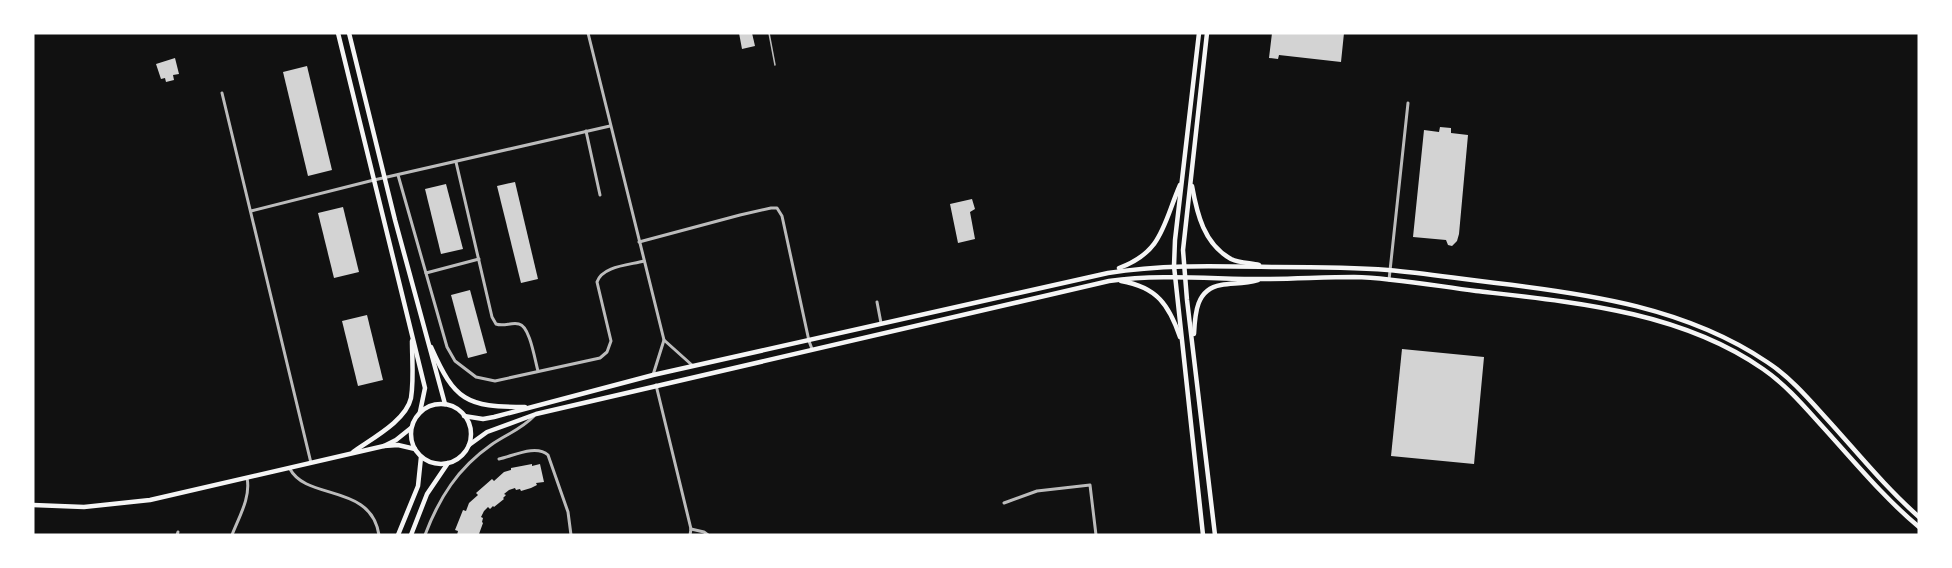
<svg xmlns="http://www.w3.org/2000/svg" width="1952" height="568" font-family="Arial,sans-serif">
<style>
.building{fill:#d3d3d3}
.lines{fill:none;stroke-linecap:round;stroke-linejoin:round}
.service{stroke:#bcbcbc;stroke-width:1.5}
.minor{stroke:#bcbcbc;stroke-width:3}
.secondary{stroke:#f5f5f5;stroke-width:4.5}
</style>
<rect width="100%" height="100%" fill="#111"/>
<g class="building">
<path d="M739,33H752L755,46L742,49Z"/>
<path d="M1272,33H1344L1341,62L1279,55L1278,59L1269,58Z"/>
<path d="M175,58L179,74L173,75L174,80L166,82L165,78L161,79L156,64Z"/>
<path d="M307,66L332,170L308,176L283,72Z"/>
<path d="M1440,127L1451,128V133L1468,135L1459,234L1457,241L1452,246L1448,245L1446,240L1413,237L1424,130L1439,132Z"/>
<path d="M515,182L538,279L521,283L497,186Z"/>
<path d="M446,184L463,249L441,254L425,189Z"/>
<path d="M972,199L975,209L970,212L975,239L958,243L950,204Z"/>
<path d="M343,207L359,272L334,278L318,213Z"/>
<path d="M470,290L487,353L468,358L451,295Z"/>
<path d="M367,315L383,380L358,386L342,321Z"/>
<path d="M1402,349L1484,357L1474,464L1391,456Z"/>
<path d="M532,464V466L540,464L544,482L536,483L537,485L531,488L521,491L520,489L516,490L515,488L509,490L504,494L506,495L503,498L504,499L494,507L493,506L490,509L488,507L484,511L481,517L483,518L482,522L483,523L479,534L457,535L458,531L455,530L463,510L466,511L469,503L478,495L476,493L492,479L494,481L504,472L511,470V468Z"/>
</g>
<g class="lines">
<path class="service" d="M769,33L775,65"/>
<g class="minor">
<path d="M588,33L664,340L693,366"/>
<path d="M222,93L311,463"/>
<path d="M586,131L600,195"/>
<path d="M456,162L492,317L496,324C504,327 511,322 519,324C530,326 535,361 538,371"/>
<path d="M398,175L447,347L455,361L476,377L495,381L600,358L607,352L611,341L597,282C602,266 629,265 644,261"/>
<path d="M251,211L374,180L610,126"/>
<path d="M639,242L740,215L771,208H777L782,216L809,341L812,349"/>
<path d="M426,273L479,259"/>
<path d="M1389,280L1408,103"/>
<path d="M877,302L881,323"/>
<path d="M653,375L664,340"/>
<path d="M656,385L691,529"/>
<path d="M499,459C513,456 536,444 548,455L568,512L571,535"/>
<path d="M290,469C307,501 371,483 379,535"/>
<path d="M1004,503L1037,491L1090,485L1096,535"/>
<path d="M691,529L704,532L708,535"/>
<path d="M177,535L178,532"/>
<path d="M232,535C239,517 251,497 247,478"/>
<path d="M425,535C439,498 458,468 491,445C505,435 522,429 534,416"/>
<path d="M690,535L691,529"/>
</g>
<g class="secondary">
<path d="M338,33L425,388L420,412"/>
<path d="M349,33L395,220L445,404"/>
<path d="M1199,33L1175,240L1174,266L1203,535"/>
<path d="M1207,33L1183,250L1187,300L1215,535"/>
<path d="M1192,186C1197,214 1204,244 1231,259C1239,263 1251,263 1259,265"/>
<path d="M1119,268C1163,252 1163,224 1180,185"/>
<path d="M1121,281C1157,287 1169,305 1180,337"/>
<path d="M1194,334C1195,314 1196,289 1221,285C1234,283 1244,284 1258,280"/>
<path d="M431,347C455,401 466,407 525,407"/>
<circle cx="441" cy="434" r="30"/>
<path d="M464,416L483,419L494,417L653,375L1108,273C1163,264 1219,266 1275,267C1313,267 1350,267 1388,270C1424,273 1460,279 1496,283C1590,294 1687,308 1767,362C1790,377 1808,398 1826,418C1857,452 1885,487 1919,517"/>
<path d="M411,428L396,440L384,446L398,445L415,449"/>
<path d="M469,445L487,432L536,414L1109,281C1161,274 1212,279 1263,279C1294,279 1324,277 1354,277C1395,278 1436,286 1476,291C1573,302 1680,311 1763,369C1785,384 1803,405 1821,425C1853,460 1883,497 1919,527"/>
<path d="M353,452C371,439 406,421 411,398C414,379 412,359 412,341"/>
<path d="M33,505L84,507L150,500L384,446"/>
<path d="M398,535L418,486L421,457"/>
<path d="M411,535L427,494L448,463"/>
</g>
</g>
<rect width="1952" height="568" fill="none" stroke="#ffffff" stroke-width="69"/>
</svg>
